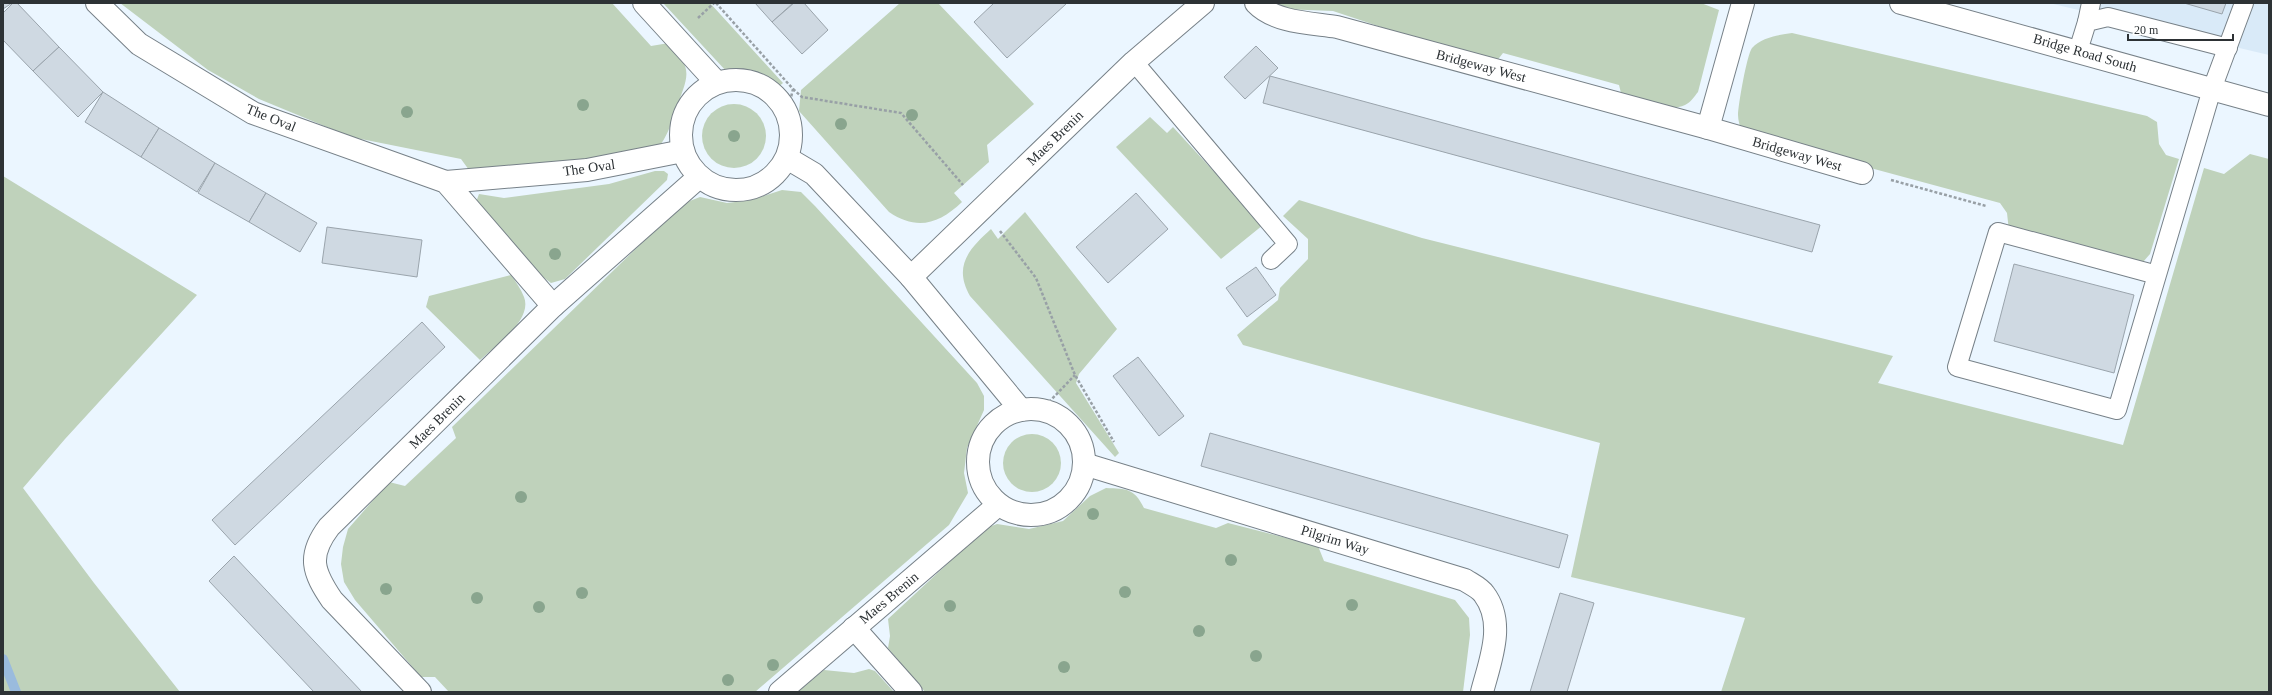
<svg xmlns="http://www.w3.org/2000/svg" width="2272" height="695" font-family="Georgia,serif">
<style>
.built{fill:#d9eaf8}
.green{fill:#bfd2bb}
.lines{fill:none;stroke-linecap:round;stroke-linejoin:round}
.stream{stroke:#9abbdd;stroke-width:10}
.building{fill:#cfd9e2;stroke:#9aa4ac}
.lane-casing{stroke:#778188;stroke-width:20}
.street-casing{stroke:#778188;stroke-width:24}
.secondary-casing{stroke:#778188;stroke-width:24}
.path{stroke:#98a0a6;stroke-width:2.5;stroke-dasharray:3 2;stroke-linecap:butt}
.lane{stroke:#fff;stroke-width:18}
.street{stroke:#fff;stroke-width:22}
.secondary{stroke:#fff;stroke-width:22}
.tree{fill:#89a58e}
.labels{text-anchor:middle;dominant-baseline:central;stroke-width:3.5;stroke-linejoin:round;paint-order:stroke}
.street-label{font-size:14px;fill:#2d3235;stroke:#fff}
</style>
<rect width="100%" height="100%" fill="#ebf6ff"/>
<path class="built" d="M2049,3H2269V55Z"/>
<g class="green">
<path d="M120,3H612L651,46L669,43C696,71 686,78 676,110C671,123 669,132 661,144L585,163L469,170L461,159L351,137L259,99L208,70Z"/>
<path d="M663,3H710L783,83L778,87C763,73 747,71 727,72Z"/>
<path d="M900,3H938L1034,104L987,145L989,162L954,193L962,202C939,224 917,231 889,212L799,111L801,90Z"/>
<path d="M1272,3H1701L1719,10L1698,92C1694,97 1691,102 1685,105C1671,112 1638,103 1623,101L1619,85L1503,53L1496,62L1420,40L1333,11L1282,9Z"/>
<path d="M1792,33L2147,116L2157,122L2159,144L2166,155L2179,159L2150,254L2143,262L2009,231L2007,213L2000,203L1752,136L1741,131C1740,126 1738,120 1738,115C1738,106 1747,54 1752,48C1762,37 1779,35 1792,33Z"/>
<circle cx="734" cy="136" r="32"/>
<path d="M1150,117L1167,133L1173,127L1263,225L1221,259L1116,147Z"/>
<path d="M2250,154L2269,159V692H1721L1745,618L1571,577L1600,443L1243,345L1237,335L1278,300L1280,288L1308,259V239L1283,216L1299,200L1422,238L1893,356L1878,383L2123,445L2204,168L2224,174Z"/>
<path d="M655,171H664L668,174L667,180L565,279L551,283L543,277L475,205L479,194L504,198L609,184Z"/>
<path d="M3,176L197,295L65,439L23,488L94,583L180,692H3Z"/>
<path d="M782,190L801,192L815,206L977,383L984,396V410L967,448L964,473L968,493L949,525L755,692H449L435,677H421L355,600L344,582L341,564L343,547L348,529L389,482L405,486L456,438L452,427L682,204L700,197L727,203L751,200Z"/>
<path d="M1025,212L1117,329L1079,374L1076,383L1119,453L1115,457L970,296C953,266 969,249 991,229L998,239Z"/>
<path d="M511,275C516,282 521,289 524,297C533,320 495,346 480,360L426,307L429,296Z"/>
<circle cx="1032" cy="463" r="29"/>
<path d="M1106,488C1127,489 1134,488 1144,508L1216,528L1228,523L1318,546L1324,561L1455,600L1469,618L1470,635L1463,692H925L888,648L890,636L888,619L986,528L997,524L1029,529L1063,521L1090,496Z"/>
<path d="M869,669L875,671L894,692H797L824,670L854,673Z"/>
</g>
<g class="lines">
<path class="stream" d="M3,659L16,692"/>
</g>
<g class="building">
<path d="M3,3H12L3,9Z"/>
<path d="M13,3H17L59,47L33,71L3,40V13Z"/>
<path d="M755,3H793L772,22Z"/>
<path d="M794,3H804L828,30L802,54L772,22Z"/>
<path d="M994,3H1065L1066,4L1007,58L974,22Z"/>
<path d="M2184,3H2226L2222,14Z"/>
<path d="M1256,46L1278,68L1245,99L1224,77Z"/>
<path d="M59,47L103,92L78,117L33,71Z"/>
<path d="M1270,76L1820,225L1812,252L1263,103Z"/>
<path d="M103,92L159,128L141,157L85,122Z"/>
<path d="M159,128L215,163L197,192L141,157Z"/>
<path d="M215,163L266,193L249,222L198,193Z"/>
<path d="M266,193L317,223L300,252L249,222Z"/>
<path d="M1136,193L1168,229L1108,283L1076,247Z"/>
<path d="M327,227L422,240L417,277L322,263Z"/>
<path d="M2014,264L2134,295L2114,373L1994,341Z"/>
<path d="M1256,267L1276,295L1247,317L1226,288Z"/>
<path d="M422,322L445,347L235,545L212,520Z"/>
<path d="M1138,357L1184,416L1159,436L1113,376Z"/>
<path d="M1210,433L1568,535L1559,568L1201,466Z"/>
<path d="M234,556L362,692H314L209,581Z"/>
<path d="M1560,593L1594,603L1567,692H1530Z"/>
</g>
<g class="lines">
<defs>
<g id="lane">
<path d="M2087,22L2091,3"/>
<path d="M2078,51L2087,22L2108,17L2228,48"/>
<path d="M1134,62L1288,244L1271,260"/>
<path d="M2157,275L1998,232L1957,367L2117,410L2212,89L2244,3"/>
</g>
<g id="street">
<path d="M97,3L139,44L253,113L446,182L553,306"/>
<path d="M644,3L717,83"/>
<path d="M1256,3C1275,23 1312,23 1337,27L1708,128L1862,173"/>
<circle cx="736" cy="135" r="55"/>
<path d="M1708,128L1743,3"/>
<path d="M787,158L814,174L911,277"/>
<path d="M446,182L587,170L683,151"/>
<circle cx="1031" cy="462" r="53"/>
<path d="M1021,410L911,277L1134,62L1203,3"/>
<path d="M1084,464L1465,580C1471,584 1480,588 1484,594C1506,623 1490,661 1482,692"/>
<path d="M854,628L911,692"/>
<path d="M420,692L332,600C313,572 307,556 329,527L553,306L699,177"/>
<path d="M780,692L998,505"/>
</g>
<path id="secondary" d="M1901,3L2269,105"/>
</defs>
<use href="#lane" class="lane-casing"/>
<use href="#street" class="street-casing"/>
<use href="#secondary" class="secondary-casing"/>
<g class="path">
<path d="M716,3L793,89L787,114"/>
<path d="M698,18L714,3"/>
<path d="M793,89L802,97L901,113L963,185"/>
<path d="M1891,180L1986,206"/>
<path d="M1000,231L1036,278L1075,375L1114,442"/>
<path d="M1049,402L1075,375"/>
</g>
<use href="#lane" class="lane"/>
<use href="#street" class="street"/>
<use href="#secondary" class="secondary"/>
</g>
<g class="tree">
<circle cx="583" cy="105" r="6"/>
<circle cx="407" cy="112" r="6"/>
<circle cx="912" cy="115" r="6"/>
<circle cx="841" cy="124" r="6"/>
<circle cx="734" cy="136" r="6"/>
<circle cx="555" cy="254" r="6"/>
<circle cx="521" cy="497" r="6"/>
<circle cx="1093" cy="514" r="6"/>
<circle cx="1231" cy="560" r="6"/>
<circle cx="386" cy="589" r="6"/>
<circle cx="1125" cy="592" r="6"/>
<circle cx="582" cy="593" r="6"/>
<circle cx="477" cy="598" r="6"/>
<circle cx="1352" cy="605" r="6"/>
<circle cx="950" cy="606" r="6"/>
<circle cx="539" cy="607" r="6"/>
<circle cx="1199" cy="631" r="6"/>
<circle cx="1256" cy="656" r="6"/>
<circle cx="773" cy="665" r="6"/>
<circle cx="1064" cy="667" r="6"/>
<circle cx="728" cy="680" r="6"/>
</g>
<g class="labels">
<g class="street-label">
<text transform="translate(2085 53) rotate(16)">Bridge Road South</text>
<text transform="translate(1481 66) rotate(15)">Bridgeway West</text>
<text transform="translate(271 118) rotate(22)">The Oval</text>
<text transform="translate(1055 138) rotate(-44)">Maes Brenin</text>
<text transform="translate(1797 154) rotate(16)">Bridgeway West</text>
<text transform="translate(589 168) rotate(-8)">The Oval</text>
<text transform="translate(437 421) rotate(-45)">Maes Brenin</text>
<text transform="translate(1335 540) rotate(17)">Pilgrim Way</text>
<text transform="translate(889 598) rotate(-40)">Maes Brenin</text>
</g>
</g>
<rect width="2272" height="695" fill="none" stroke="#2d3235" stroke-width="8"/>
<path d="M2128 34v6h105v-6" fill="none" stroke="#2d3235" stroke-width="2"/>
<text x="2134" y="34" font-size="12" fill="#2d3235" stroke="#ffffff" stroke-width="3" paint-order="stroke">20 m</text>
</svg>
